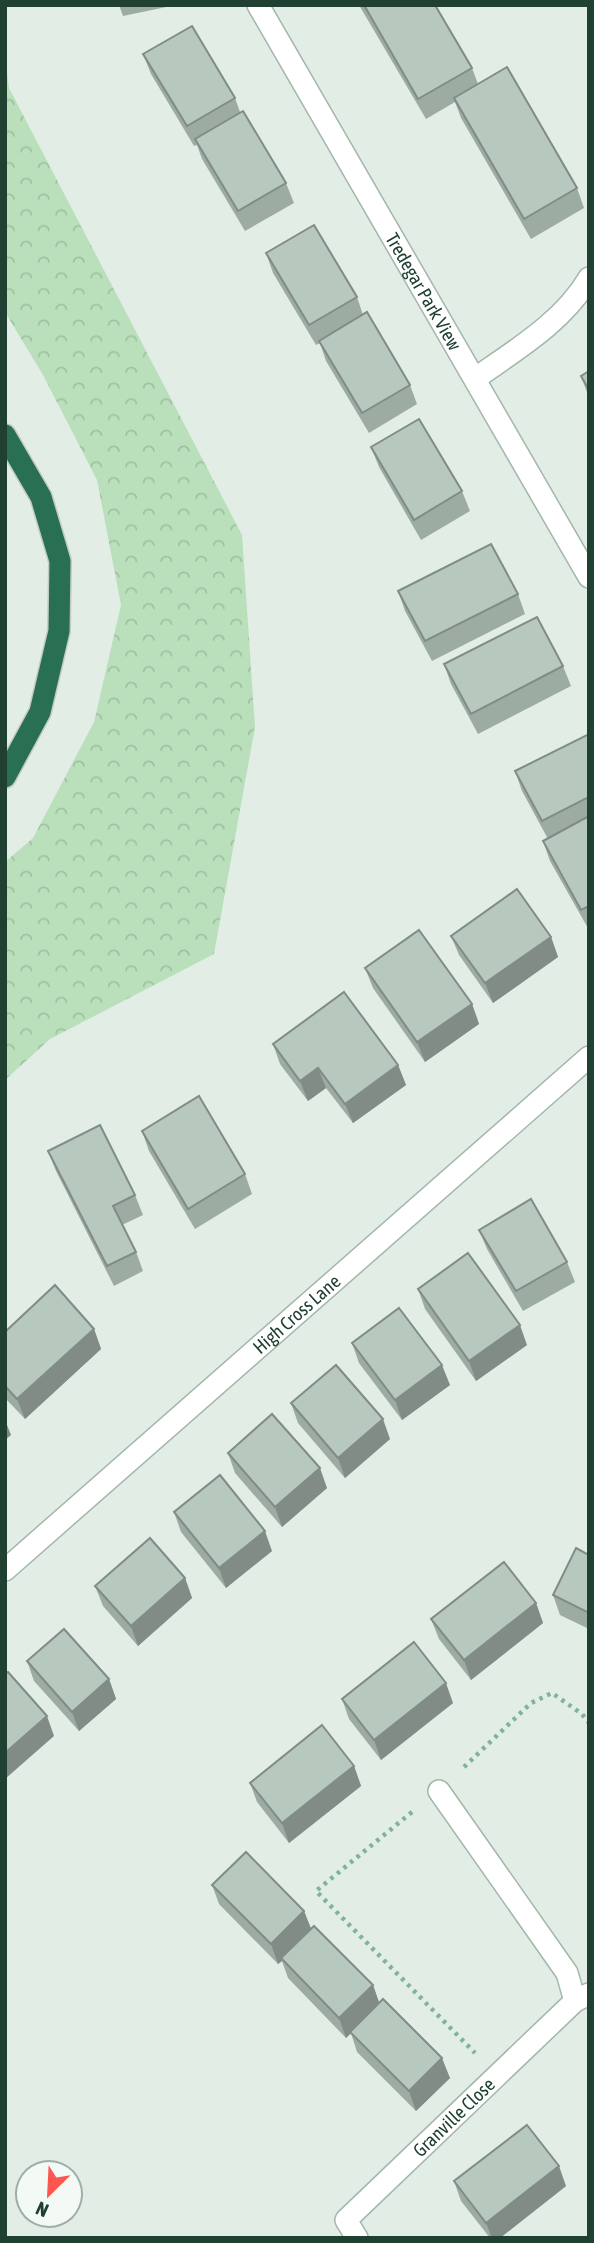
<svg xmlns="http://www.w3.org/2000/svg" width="594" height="2243" font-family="'Asap Condensed',sans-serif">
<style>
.forest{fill:url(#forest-crowns)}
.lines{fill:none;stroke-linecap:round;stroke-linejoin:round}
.minor-casing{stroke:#a4b6ac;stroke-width:24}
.tertiary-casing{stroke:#a4b6ac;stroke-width:24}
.motorway-casing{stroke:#c1cac5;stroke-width:24}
.path{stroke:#80b498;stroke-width:4.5;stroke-dasharray:3.5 5;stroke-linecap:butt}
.minor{stroke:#fff;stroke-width:21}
.tertiary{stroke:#fff;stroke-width:21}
.motorway{stroke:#296f51;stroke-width:21}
.wall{fill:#9daca3}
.shaded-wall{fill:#808c85}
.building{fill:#b7c8be;stroke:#808c85;stroke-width:2}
.labels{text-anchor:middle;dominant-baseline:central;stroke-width:6;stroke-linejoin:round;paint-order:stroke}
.street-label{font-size:19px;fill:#204031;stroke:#f3f9f5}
</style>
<defs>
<pattern id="forest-crowns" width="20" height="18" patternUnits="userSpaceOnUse" patternTransform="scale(1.75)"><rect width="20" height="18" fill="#b9e0bb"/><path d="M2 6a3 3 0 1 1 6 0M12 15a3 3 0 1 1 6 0" fill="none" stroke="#9fc1a1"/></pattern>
</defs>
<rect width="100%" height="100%" fill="#e2ede6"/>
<path class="forest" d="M5,58L9,88L242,535L255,727L214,954L50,1039L5,1080V862L33,838L94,722L121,605L97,480L43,375L5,312Z"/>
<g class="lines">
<defs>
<g id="minor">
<path id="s1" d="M258,5L589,577"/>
<path d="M476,378C517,349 563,322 589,278"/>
<path d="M439,1791L567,1973L575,2001"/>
<path id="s2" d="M357,2238L346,2220L575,2001L589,1994"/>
</g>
<g id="tertiary">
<path id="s3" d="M5,1570L589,1057"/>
</g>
<path id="motorway" d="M5,435L41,497L60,561L59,631L40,712L5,777"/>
</defs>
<use href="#minor" class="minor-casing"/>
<use href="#tertiary" class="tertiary-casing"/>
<use href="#motorway" class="motorway-casing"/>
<g class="path">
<path d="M464,1767L531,1703L552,1693L582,1714L589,1723"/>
<path d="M412,1812L316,1891L475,2053"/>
</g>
<use href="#minor" class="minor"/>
<use href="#tertiary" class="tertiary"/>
<use href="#motorway" class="motorway"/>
</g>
<g class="wall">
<path d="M119,5H176L123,16Z"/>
<path d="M359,5H435L472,68L478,84L577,188L584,208L531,239L461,118L455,102L426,119Z"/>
<path d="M143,54L235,98L240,112L286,183L294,203L245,231L202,159L197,145L194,146L151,74Z"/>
<path d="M266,253L357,297L363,315L410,385L417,404L369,433L326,361L320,343L316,345L273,273Z"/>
<path d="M589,371V398L581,376Z"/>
<path d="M371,447L462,491L470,511L421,540L379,467Z"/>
<path d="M398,591L518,594L525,614L432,661L405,611Z"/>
<path d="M444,664L563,666L571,686L478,734L451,684Z"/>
<path d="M589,734V930L550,861L543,841L548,839L522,791L515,771Z"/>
<path d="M451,936L551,937L558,957L493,1003L459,955Z"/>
<path d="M365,968L472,1004L479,1024L425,1062L373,988Z"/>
<path d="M273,1044L398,1065L406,1085L353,1123L326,1088L308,1101L280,1064Z"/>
<path d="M142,1131L245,1174L252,1194L195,1229L149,1151Z"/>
<path d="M48,1151L135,1195L143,1215L122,1225L136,1252L143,1271L114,1286L56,1171Z"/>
<path d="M479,1230L567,1262L575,1282L523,1311L487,1249Z"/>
<path d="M418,1289L527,1345L476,1381L425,1309Z"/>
<path d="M94,1329L101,1349L25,1419L5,1398V1332Z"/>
<path d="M352,1343L450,1385L402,1420L359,1363Z"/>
<path d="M291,1403L390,1439L345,1478L298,1423Z"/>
<path d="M228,1453L327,1488L282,1527L235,1473Z"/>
<path d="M174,1512L272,1551L226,1588L181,1532Z"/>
<path d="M589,1555V1629L560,1615L553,1595Z"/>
<path d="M185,1578L192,1598L138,1646L103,1606L95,1586Z"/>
<path d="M536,1603L543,1623L471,1680L439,1639L431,1619Z"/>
<path d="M27,1661L109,1679L116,1699L79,1731L34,1681Z"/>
<path d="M342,1699L453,1703L381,1760L349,1719Z"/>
<path d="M354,1766L361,1786L289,1843L257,1802L250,1783Z"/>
<path d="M212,1885L304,1911L311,1929L373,1985L379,2003L450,2078L416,2111L357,2052L351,2033L346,2038L288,1978L282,1961L278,1964L219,1904Z"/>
<path d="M454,2181L566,2186L500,2238H490L461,2201Z"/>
</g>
<g class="shaded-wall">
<path d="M551,937L558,957L493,1003L485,983Z"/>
<path d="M472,1004L479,1024L425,1062L417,1042Z"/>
<path d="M398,1065L406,1085L353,1123L345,1104Z"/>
<path d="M318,1068L326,1088L308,1101L300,1081Z"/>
<path d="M520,1325L527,1345L476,1381L469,1361Z"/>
<path d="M94,1329L101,1349L25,1419L17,1399Z"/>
<path d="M442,1365L450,1385L402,1420L395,1400Z"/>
<path d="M383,1419L390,1439L345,1478L338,1458Z"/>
<path d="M5,1420L11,1435L5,1440Z"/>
<path d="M320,1468L327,1488L282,1527L275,1507Z"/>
<path d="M265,1531L272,1551L226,1588L219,1568Z"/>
<path d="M185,1578L192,1598L138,1646L131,1626Z"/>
<path d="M536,1603L543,1623L471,1680L464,1660Z"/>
<path d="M109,1679L116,1699L79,1731L72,1712Z"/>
<path d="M446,1683L453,1703L381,1760L374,1740Z"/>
<path d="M47,1716L54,1736L5,1779V1753Z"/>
<path d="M354,1766L361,1786L289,1843L282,1823Z"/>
<path d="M304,1911L312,1931L281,1958L282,1961L278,1964L271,1944Z"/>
<path d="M373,1985L380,2005L346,2038L339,2018Z"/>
<path d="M442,2058L450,2078L416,2111L409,2091Z"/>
<path d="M559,2166L566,2186L500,2238H492L486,2223Z"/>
</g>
<g class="building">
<path d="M364,5H435L472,68L418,99Z"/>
<path d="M192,26L235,98L187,126L143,54Z"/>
<path d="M507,67L577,188L524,219L454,98Z"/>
<path d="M243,111L286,183L238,211L195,139Z"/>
<path d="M314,225L357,297L309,325L266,253Z"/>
<path d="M367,312L410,385L362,413L319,341Z"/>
<path d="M589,371V390L581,376Z"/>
<path d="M419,419L462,491L414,520L371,447Z"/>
<path d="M491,544L518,594L425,641L398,591Z"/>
<path d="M537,617L563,666L471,714L444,664Z"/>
<path d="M589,734V797L542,821L515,771Z"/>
<path d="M589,816V906L581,910L543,841Z"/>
<path d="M517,889L551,937L485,983L451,936Z"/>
<path d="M419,930L472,1004L417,1042L365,968Z"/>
<path d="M344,992L398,1065L345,1104L318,1068L300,1081L273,1044Z"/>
<path d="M199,1096L245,1174L188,1209L142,1131Z"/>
<path d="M100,1125L135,1195L113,1206L136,1252L107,1266L48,1151Z"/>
<path d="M531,1199L567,1262L516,1291L479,1230Z"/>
<path d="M468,1253L520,1325L469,1361L418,1289Z"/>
<path d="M55,1285L94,1329L17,1399L5,1386V1332Z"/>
<path d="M399,1308L442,1365L395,1400L352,1343Z"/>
<path d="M336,1365L383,1419L338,1458L291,1403Z"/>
<path d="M272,1414L320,1468L275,1507L228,1453Z"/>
<path d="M220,1475L265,1531L219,1568L174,1512Z"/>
<path d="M150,1538L185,1578L131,1626L95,1586Z"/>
<path d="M576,1548L589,1555V1613L553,1595Z"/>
<path d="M504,1562L536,1603L464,1660L431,1619Z"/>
<path d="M64,1629L109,1679L72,1712L27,1661Z"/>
<path d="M414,1642L446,1683L374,1740L342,1699Z"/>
<path d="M8,1672L47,1716L5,1753V1674Z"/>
<path d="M322,1725L354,1766L282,1823L250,1783Z"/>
<path d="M246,1852L304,1911L271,1944L212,1885Z"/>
<path d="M314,1926L373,1985L339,2018L281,1958Z"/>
<path d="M383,1999L442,2058L409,2091L350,2032Z"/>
<path d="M527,2125L559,2166L486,2223L454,2181Z"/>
</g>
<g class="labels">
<g class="street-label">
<text stroke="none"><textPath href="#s1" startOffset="331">Tredegar Park View</textPath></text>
<text stroke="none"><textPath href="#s3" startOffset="388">High Cross Lane</textPath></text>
<text stroke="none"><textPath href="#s2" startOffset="170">Granville Close</textPath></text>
</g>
</g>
<rect width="594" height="2243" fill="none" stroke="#204031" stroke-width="14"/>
<g transform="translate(49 2194) rotate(204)"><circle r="33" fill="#f3f9f5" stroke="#9fafa7" stroke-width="2"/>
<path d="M0-5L12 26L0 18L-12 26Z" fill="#fd5550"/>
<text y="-10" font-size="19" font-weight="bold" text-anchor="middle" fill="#204031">N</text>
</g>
</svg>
